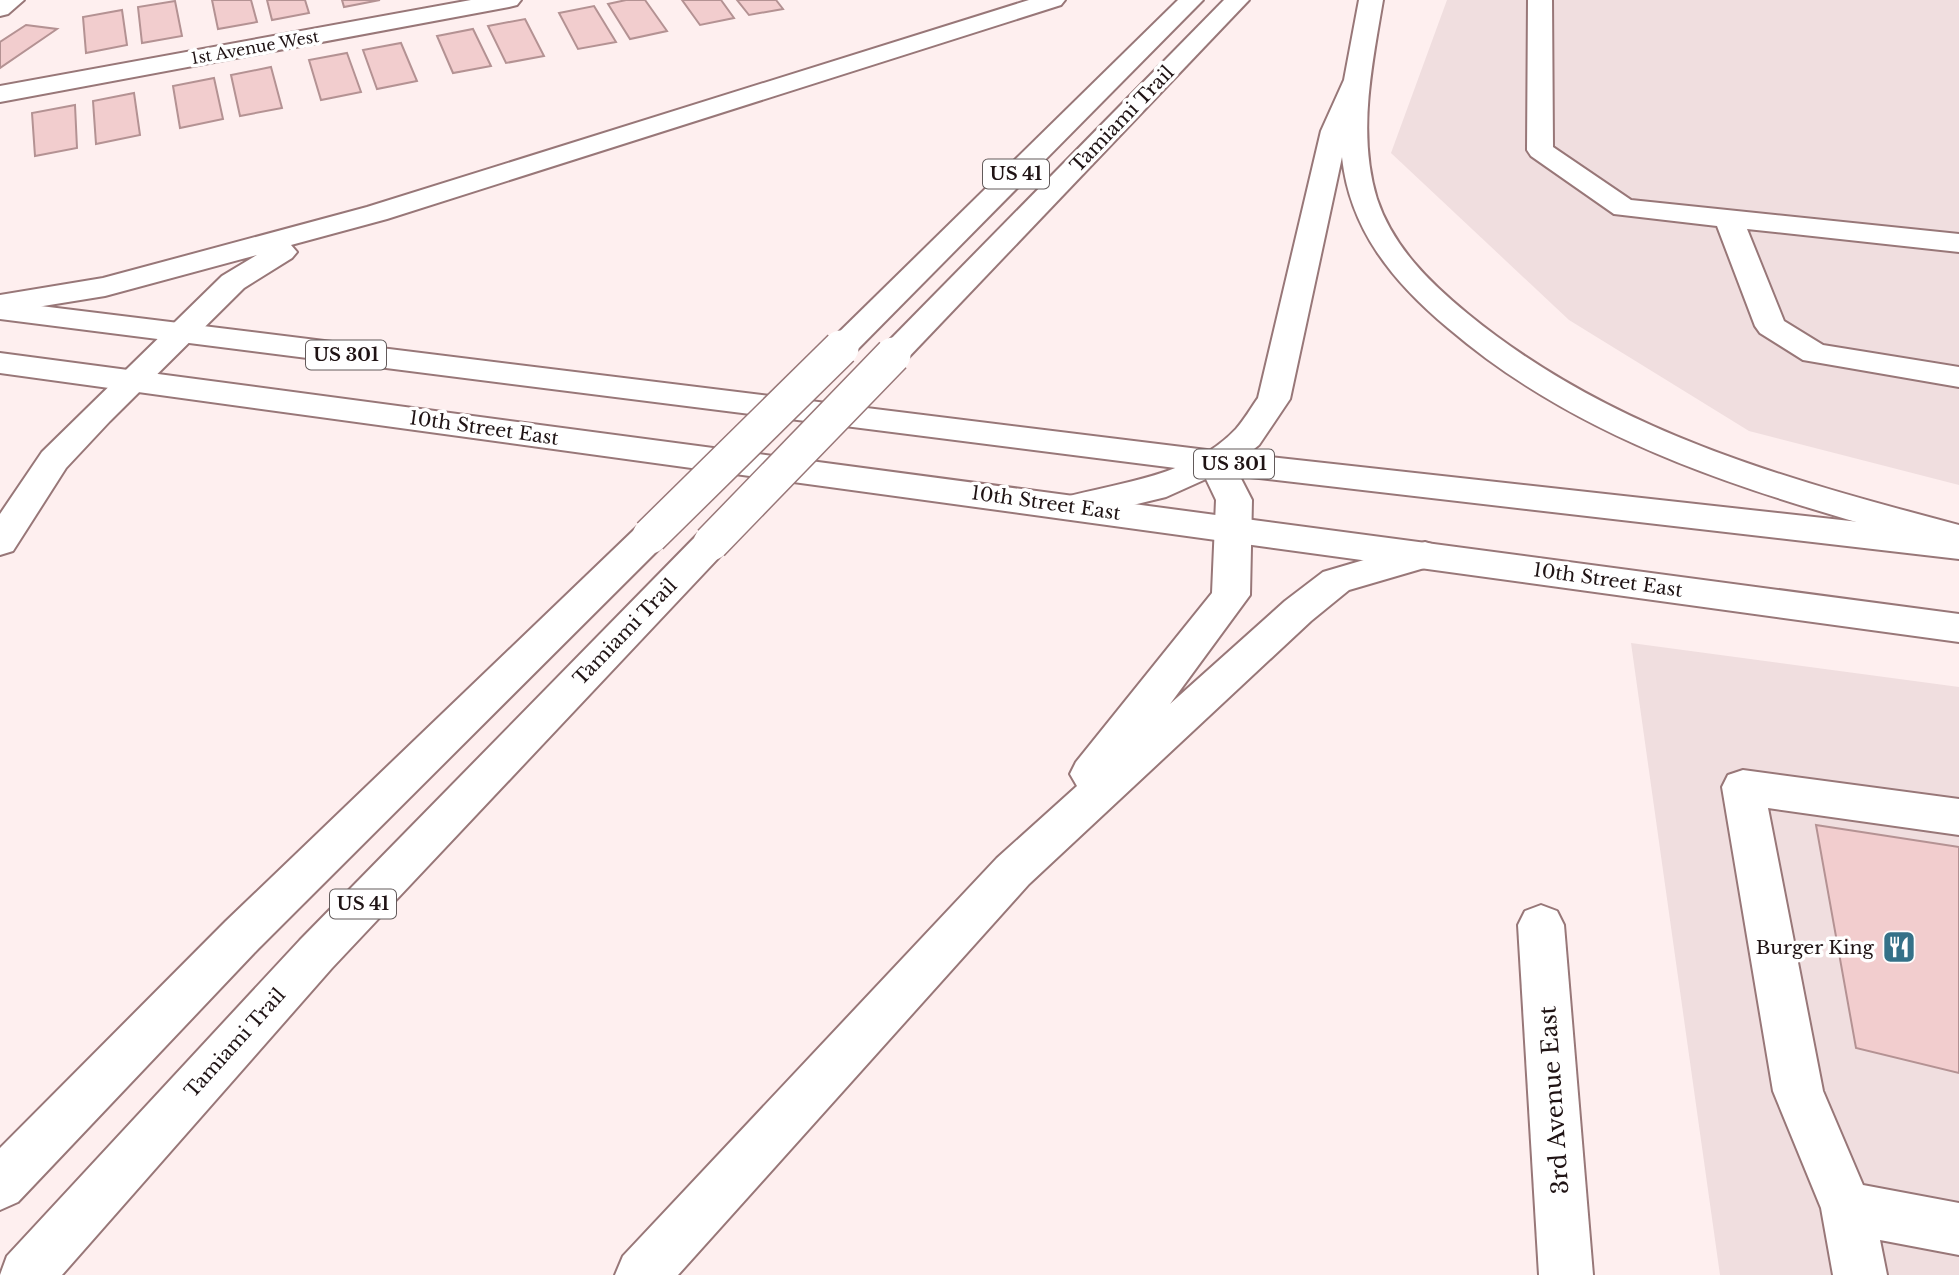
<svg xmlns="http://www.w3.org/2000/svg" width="1959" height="1275" font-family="'Libre Baskerville',serif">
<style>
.built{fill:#f0dedf}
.building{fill:#f2cdce;stroke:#b49293;stroke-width:2}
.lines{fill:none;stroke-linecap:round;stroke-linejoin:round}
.minor-casing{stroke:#987778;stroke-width:4}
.major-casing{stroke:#987778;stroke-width:4}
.highway-casing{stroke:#987778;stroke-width:4}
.minor{fill:#fff;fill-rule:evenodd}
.major{fill:#fff;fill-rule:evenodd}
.highway{fill:#fff;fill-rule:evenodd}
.highway-bridge-casing{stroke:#987778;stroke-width:38;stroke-linecap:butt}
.highway-bridge{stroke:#fff;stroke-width:35}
.labels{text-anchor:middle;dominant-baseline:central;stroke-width:7;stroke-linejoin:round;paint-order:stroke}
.far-street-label{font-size:16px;fill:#1f1314;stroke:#fff}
.shield{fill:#fff;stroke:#625a5a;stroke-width:2}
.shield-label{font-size:18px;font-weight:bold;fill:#1f1314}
.street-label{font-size:19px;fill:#1f1314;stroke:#fff}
.poi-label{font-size:19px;fill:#1f1314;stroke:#fff;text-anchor:end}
.near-street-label{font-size:23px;fill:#1f1314;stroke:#fff}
</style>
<rect width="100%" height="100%" fill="#feefef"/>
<g class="built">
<path d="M1447,0H1959V485L1749,431L1569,320L1391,153Z"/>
<path d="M1631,643L1959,687V1275H1720Z"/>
</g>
<g class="building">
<path d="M212,0H251L257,22L218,29Z"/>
<path d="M267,0H305L309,13L272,20Z"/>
<path d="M342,0H380L344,7Z"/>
<path d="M626,0H645L667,31L630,39L608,4Z"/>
<path d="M682,0H721L734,18L700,25Z"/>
<path d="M737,0H776L783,9L749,15Z"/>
<path d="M175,1L182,36L142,43L138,7Z"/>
<path d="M594,6L616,42L578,49L559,13Z"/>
<path d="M122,10L127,45L86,53L83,17Z"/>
<path d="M525,19L544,56L506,63L488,26Z"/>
<path d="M26,25L57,29L0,68V42Z"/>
<path d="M473,29L491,66L453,73L437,36Z"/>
<path d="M401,43L417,81L377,89L363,50Z"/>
<path d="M347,53L361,92L321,100L309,60Z"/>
<path d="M271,67L282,108L240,116L231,75Z"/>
<path d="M214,78L223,119L180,128L173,86Z"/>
<path d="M134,93L140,135L96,144L93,101Z"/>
<path d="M75,105L77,148L35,156L32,113Z"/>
<path d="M1816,825L1959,847V1073L1856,1048Z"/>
</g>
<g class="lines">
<defs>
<g id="minor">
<path d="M0,0H24L8,14L0,16Z"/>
<path d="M471,0H521L517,5L509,7L0,102V86Z"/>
<path d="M1528,0H1552L1553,147L1631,200L1959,234V252L1747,229L1784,321L1823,345L1959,367V387L1803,360L1760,333L1755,326L1717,226L1614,214L1531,156L1527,150Z"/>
<path d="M1743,770L1959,799V835L1768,808L1823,1091L1863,1185L1959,1203V1255L1880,1240L1887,1275H1833L1821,1208L1773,1091L1722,787L1728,775Z"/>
<path d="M1541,905L1557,911L1564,925L1593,1275H1539L1518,925L1525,911Z"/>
</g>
<g id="major">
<path d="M0,301L1215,451L1959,533V559L1215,473L0,319Z"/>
<path d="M0,353L1959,614V642L0,373Z"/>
</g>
<g id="highway">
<path d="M1029,0H1065L1061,5L387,219L291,245L297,252L292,258L244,288L110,421L66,468L13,551L0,555V514L42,452L222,276L257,255L105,296L0,313V295L103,278L367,207Z"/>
<path d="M1178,0H1203L852,355L841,358L830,355L825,348L830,341Z"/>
<path d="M1224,0H1249L904,362L893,365L882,362L877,355L882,348Z"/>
<path d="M1359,0H1383C1372,65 1357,134 1377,199C1393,247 1430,283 1468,314C1612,432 1782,478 1959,525V551C1778,500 1594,453 1448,328C1393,282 1350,230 1342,157L1290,399L1259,445L1234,465L1252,500L1250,595L1170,704L1285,601L1323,572L1425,542L1438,546L1443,555L1438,564L1349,590L1311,621L1029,884L678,1275H615L623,1256L997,858L1077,786L1070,774L1076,762L1212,593L1216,500L1206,479L1166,497L1075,519L1062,516L1057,507L1062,498C1121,482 1192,476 1236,429C1244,420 1251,408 1258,398L1321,131L1344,80Z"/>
<path d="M650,523L663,527L668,536L663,545L258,949L18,1202L0,1210V1148L226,921L637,527Z"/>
<path d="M711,530L724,534L729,543L724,552L332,968L62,1275H0L7,1256L300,940L698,534Z"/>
</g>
</defs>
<use href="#minor" class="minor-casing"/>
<use href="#major" class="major-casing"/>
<use href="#highway" class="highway-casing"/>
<use href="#minor" class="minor"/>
<use href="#major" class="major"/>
<use href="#highway" class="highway"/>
<defs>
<g id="highway-bridge">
<path d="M650,536L841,348"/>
<path d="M711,543L893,355"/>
</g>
</defs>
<use href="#highway-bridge" class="highway-bridge-casing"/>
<use href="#highway-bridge" class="highway-bridge"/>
</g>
<defs>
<symbol id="restaurant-square" viewBox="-11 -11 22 22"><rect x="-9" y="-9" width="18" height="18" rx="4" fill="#357188" stroke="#fff"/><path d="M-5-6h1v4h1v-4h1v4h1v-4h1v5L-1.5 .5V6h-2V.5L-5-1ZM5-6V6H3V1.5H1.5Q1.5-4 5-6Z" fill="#fff"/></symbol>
</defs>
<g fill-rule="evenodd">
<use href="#restaurant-square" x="1880" y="928" width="38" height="38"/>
</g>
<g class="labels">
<g class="far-street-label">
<text transform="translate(255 47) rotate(-10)">1st Avenue West</text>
</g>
<g class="shield">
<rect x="983" y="159.5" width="66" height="29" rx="5"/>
<rect x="306" y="340.5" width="80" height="29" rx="5"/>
<rect x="1194" y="449.5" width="80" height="29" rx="5"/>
<rect x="330" y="889.5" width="66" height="29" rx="5"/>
</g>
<g class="shield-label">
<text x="1016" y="174">US 41</text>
<text x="346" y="355">US 301</text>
<text x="1234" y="464">US 301</text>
<text x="363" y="904">US 41</text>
</g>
<g class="street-label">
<text transform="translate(1122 119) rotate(-46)">Tamiami Trail</text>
<text transform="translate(484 428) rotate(8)">10th Street East</text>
<text transform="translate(1046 503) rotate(8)">10th Street East</text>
<text transform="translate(1608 580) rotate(8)">10th Street East</text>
<text transform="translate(625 632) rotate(-46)">Tamiami Trail</text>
<text transform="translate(235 1043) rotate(-48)">Tamiami Trail</text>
</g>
<g class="poi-label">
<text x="1874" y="947">Burger King</text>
</g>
<g class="near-street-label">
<text transform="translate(1554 1100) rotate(-94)">3rd Avenue East</text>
</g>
</g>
</svg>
